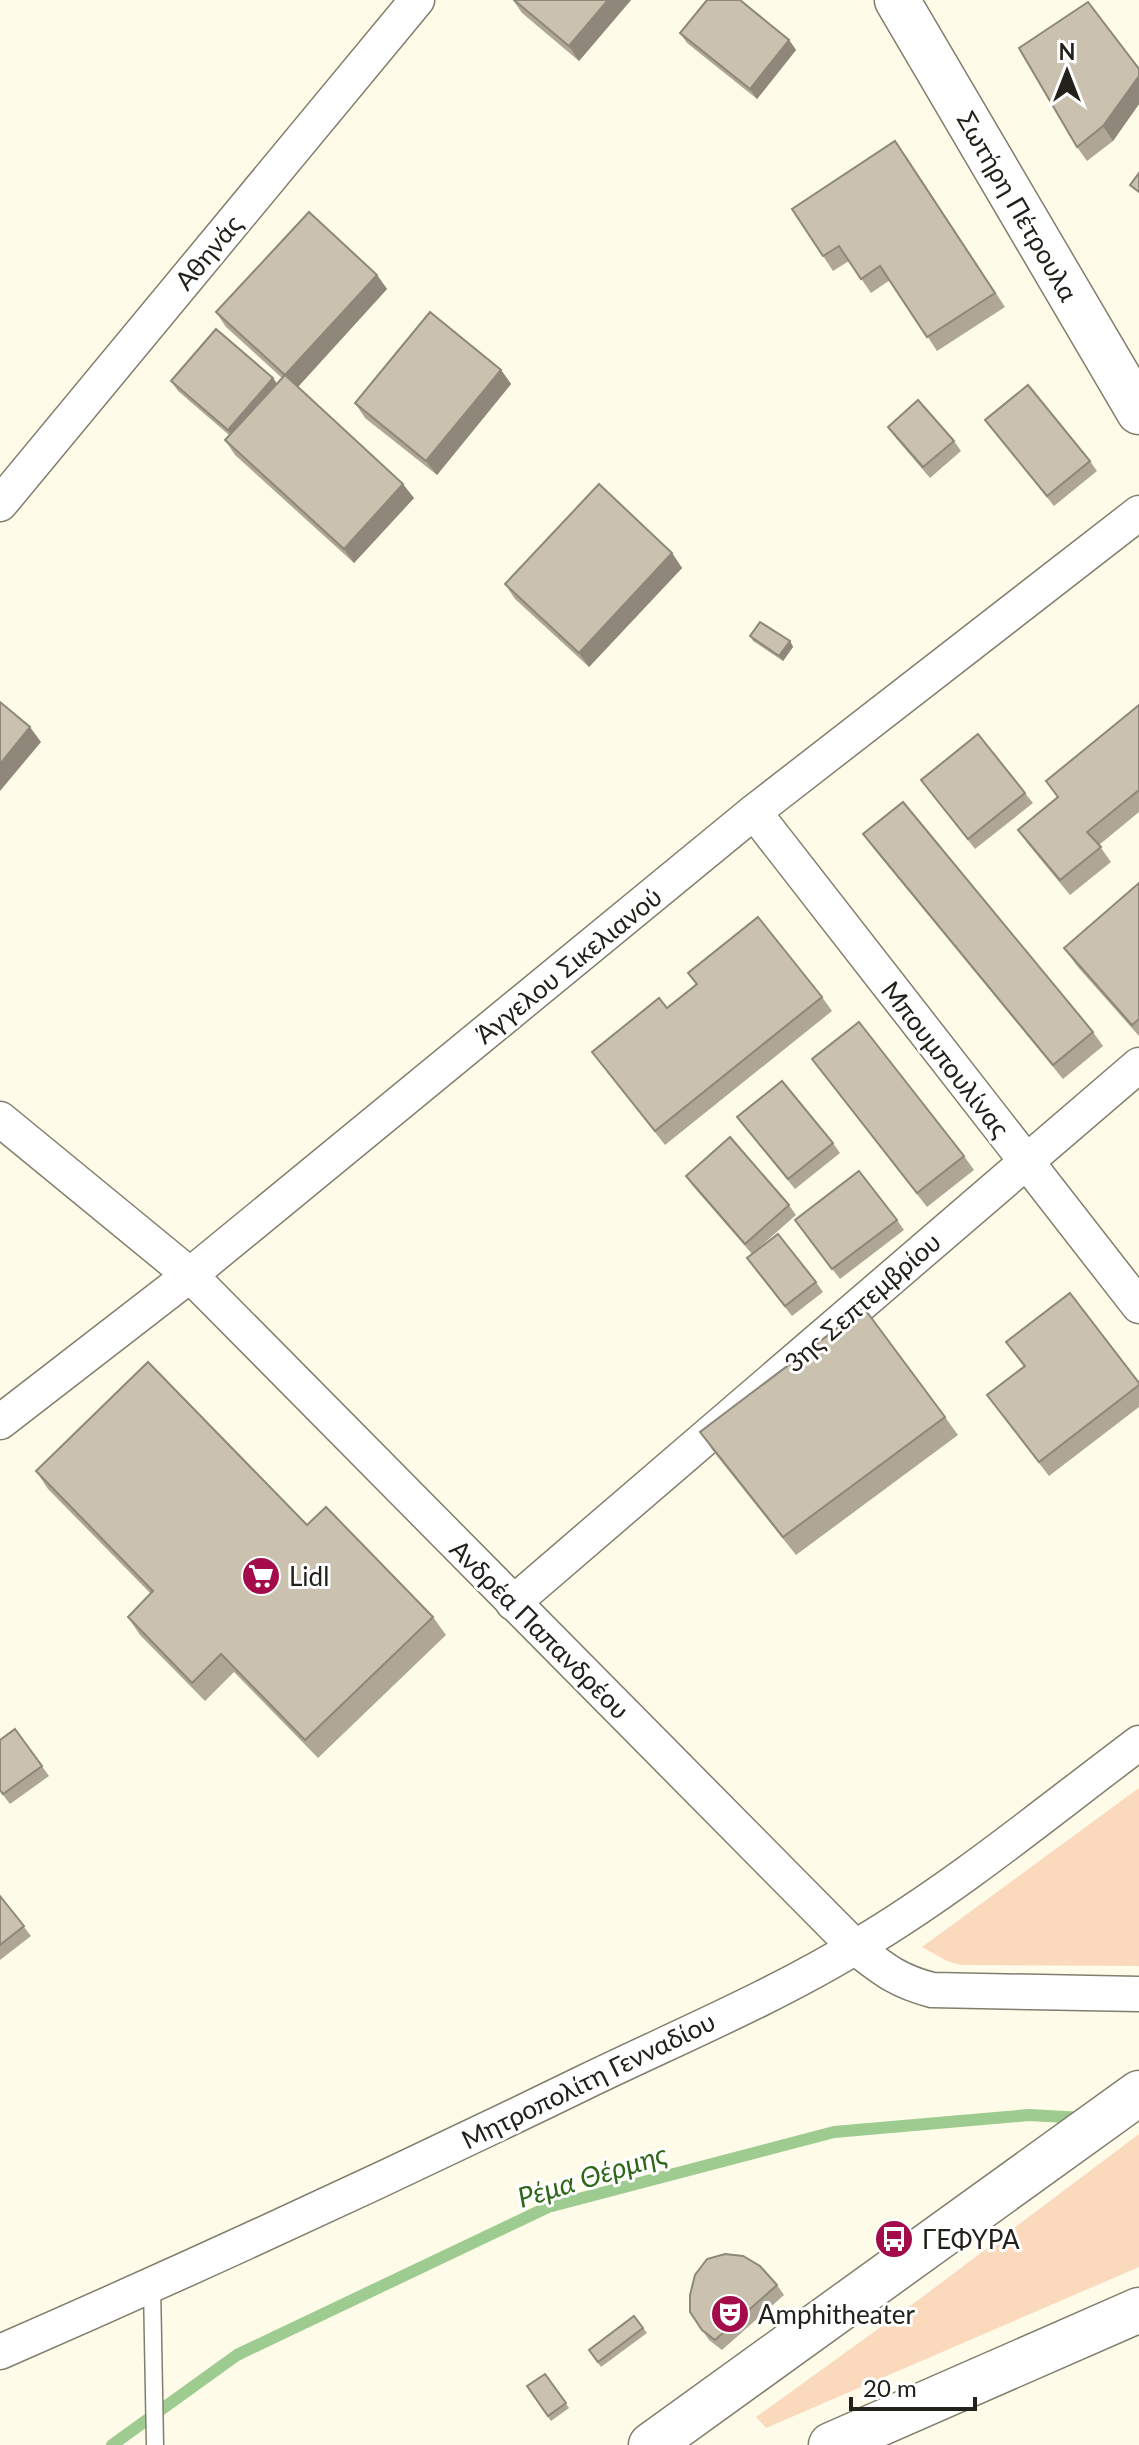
<svg xmlns="http://www.w3.org/2000/svg" width="1139" height="2445" font-family="Lato,sans-serif">
<style>
.green{fill:#fad9bd}
.lines{fill:none;stroke-linecap:round;stroke-linejoin:round}
.stream{stroke:#9ecb90;stroke-width:12}
.lane-casing{stroke:#817e6d;stroke-width:19}
.street-casing{stroke:#817e6d;stroke-width:37}
.secondary-casing{stroke:#817e6d;stroke-width:47}
.lane{stroke:#fff;stroke-width:16}
.street{stroke:#fff;stroke-width:34}
.secondary{stroke:#fff;stroke-width:44}
.wall{fill:#afa696}
.shaded-wall{fill:#8e877a}
.building{fill:#cbc1af;stroke:#8e877a;stroke-width:2}
.labels{text-anchor:middle;dominant-baseline:central;stroke-width:6;stroke-linejoin:round;paint-order:stroke}
.street-label{font-size:26px;fill:#22211a;stroke:#fff}
.poi-label{font-size:26px;fill:#22211a;stroke:#fff;text-anchor:start}
.water-label{font-size:28px;font-style:italic;fill:#2f6719;stroke:#fff}
</style>
<rect width="100%" height="100%" fill="#fefce8"/>
<g class="green">
<path d="M1139,1788V1966L961,1965L947,1961L922,1947Z"/>
<path d="M1139,2134V2267L766,2428L756,2417L921,2298Z"/>
</g>
<g class="lines">
<path class="stream" d="M112,2445L237,2355L548,2207L834,2132L1029,2115L1084,2118"/>
<defs>
<path id="lane" d="M152,2286L155,2445"/>
<g id="street">
<path d="M0,504L417,0"/>
<path d="M754,812L1139,1306"/>
<path d="M0,1119L190,1275L856,1948C883,1969 897,1981 932,1990L1139,1994"/>
<path d="M0,1422L190,1275L754,812L1139,513"/>
<path d="M513,1603L1139,1065"/>
<path d="M0,2352C197,2266 392,2176 585,2082C676,2038 774,1997 859,1945C958,1886 1047,1812 1139,1743"/>
</g>
<g id="secondary">
<path d="M897,0L1139,412"/>
<path d="M651,2445L1139,2093"/>
<path d="M831,2445L1139,2310"/>
</g>
</defs>
<use href="#lane" class="lane-casing"/>
<use href="#street" class="street-casing"/>
<use href="#secondary" class="secondary-casing"/>
<use href="#lane" class="lane"/>
<use href="#street" class="street"/>
<use href="#secondary" class="secondary"/>
</g>
<g class="wall">
<path d="M513,0H631L579,61L522,13Z"/>
<path d="M680,33L789,40L796,50L757,99L687,43Z"/>
<path d="M1139,69V104L1113,141L1087,161L1077,147Z"/>
<path d="M906,156L1005,307L937,351L890,280L871,293L849,261L833,271L792,209Z"/>
<path d="M377,275L387,289L298,387L414,498L354,563L235,455L225,440L229,435L178,391L171,381L273,378L277,384L282,378L226,327L216,312Z"/>
<path d="M501,370L511,384L437,475L365,418L355,403Z"/>
<path d="M985,420L1090,461L1097,471L1054,506Z"/>
<path d="M888,427L954,441L961,451L930,478L895,437Z"/>
<path d="M672,553L682,568L589,667L515,599L505,584Z"/>
<path d="M750,636L790,641L793,647L783,661L753,641Z"/>
<path d="M1139,705V812L1099,845L1111,862L1070,895L1028,844L1018,830L1057,797L1046,781Z"/>
<path d="M921,780L1025,793L1033,803L975,849Z"/>
<path d="M863,834L1093,1032L1103,1046L1063,1079L874,849Z"/>
<path d="M1139,883V1036L1077,966L1064,948Z"/>
<path d="M688,973L822,997L832,1011L665,1145L592,1052L667,1008L696,984Z"/>
<path d="M812,1059L964,1156L974,1170L927,1207Z"/>
<path d="M737,1117L833,1143L840,1153L795,1189Z"/>
<path d="M686,1176L789,1205L796,1215L753,1253L816,1282L823,1292L792,1316L754,1268L752,1254L693,1186Z"/>
<path d="M897,1220L904,1230L840,1279L802,1230Z"/>
<path d="M1006,1342L1139,1383V1407L1049,1476L987,1395L1024,1367Z"/>
<path d="M945,1417L958,1435L796,1555L713,1451L700,1432Z"/>
<path d="M36,1471L307,1525L433,1617L446,1635L318,1758L234,1672L205,1701L140,1635L128,1617L151,1594L48,1489Z"/>
<path d="M15,1729L49,1776L10,1804L0,1791Z"/>
<path d="M0,1896L31,1936L0,1960Z"/>
<path d="M777,2285L784,2295L722,2350L709,2340L690,2312Z"/>
<path d="M634,2316L647,2333L601,2367L589,2350Z"/>
<path d="M545,2374L569,2408L551,2421L527,2386Z"/>
</g>
<g class="shaded-wall">
<path d="M608,0H631L579,61L569,46Z"/>
<path d="M789,40L796,50L757,99L750,89Z"/>
<path d="M1139,76V104L1113,141L1103,126Z"/>
<path d="M377,275L387,289L295,390L285,375Z"/>
<path d="M501,370L511,384L437,475L426,461Z"/>
<path d="M273,378L280,388L235,440L228,430Z"/>
<path d="M403,484L414,498L354,563L344,549Z"/>
<path d="M672,553L682,568L589,667L579,653Z"/>
<path d="M790,641L793,647L783,661L779,656Z"/>
<path d="M30,727L41,742L0,791V764Z"/>
</g>
<g class="building">
<path d="M514,0H608L569,46Z"/>
<path d="M707,0H740L789,40L750,89L680,33Z"/>
<path d="M1088,2L1139,69V76L1103,126L1077,147L1019,48Z"/>
<path d="M895,141L995,293L927,337L880,266L861,279L839,246L823,256L792,209Z"/>
<path d="M1139,173V192L1130,185Z"/>
<path d="M309,212L377,275L285,375L216,312Z"/>
<path d="M430,312L501,370L426,461L355,403Z"/>
<path d="M216,329L273,378L228,430L171,381Z"/>
<path d="M285,375L403,484L344,549L225,440Z"/>
<path d="M1028,385L1090,461L1047,496L985,420Z"/>
<path d="M918,400L954,441L923,467L888,427Z"/>
<path d="M599,484L672,553L579,653L505,584Z"/>
<path d="M760,622L790,641L779,656L750,636Z"/>
<path d="M0,702L30,727L0,764Z"/>
<path d="M1139,705V790L1087,832L1101,847L1060,880L1018,830L1058,797L1046,781Z"/>
<path d="M978,734L1025,793L968,839L921,780Z"/>
<path d="M903,802L1093,1032L1053,1065L863,834Z"/>
<path d="M1139,883V1019L1132,1025L1064,948Z"/>
<path d="M758,917L822,997L655,1131L592,1052L659,998L667,1008L697,984L688,973Z"/>
<path d="M859,1022L964,1156L917,1193L812,1059Z"/>
<path d="M782,1081L833,1143L788,1179L737,1117Z"/>
<path d="M730,1137L789,1205L745,1244L686,1176Z"/>
<path d="M859,1171L897,1220L832,1269L795,1220Z"/>
<path d="M778,1234L816,1282L785,1306L747,1258Z"/>
<path d="M1070,1293L1139,1383V1385L1039,1462L987,1395L1025,1366L1006,1342Z"/>
<path d="M864,1308L945,1417L783,1537L700,1432Z"/>
<path d="M148,1362L307,1525L326,1507L433,1617L305,1740L221,1654L192,1683L128,1617L153,1591L36,1471Z"/>
<path d="M15,1729L42,1766L3,1794L0,1790V1740Z"/>
<path d="M0,1896L24,1926L0,1945Z"/>
<path d="M725,2254L743,2256L760,2266L777,2285L715,2340L702,2330L690,2312V2295L695,2275L707,2259Z"/>
<path d="M634,2316L643,2328L598,2362L589,2350Z"/>
<path d="M545,2374L566,2403L548,2416L527,2386Z"/>
</g>
<defs>
<symbol id="supermarket-disc" viewBox="-11 -11 22 22"><circle r="9.5" fill="#a30b4a" stroke="#fff"/><path d="M-6-5.5h2.5l.6 2H6L4.5 2H-2.5L-4.4-4H-6ZM-1.5 3.2a1.3 1.3 0 1 0 .1 0ZM3 3.2a1.3 1.3 0 1 0 .1 0Z" fill="#fff"/></symbol>
<symbol id="bus-disc" viewBox="-11 -11 22 22"><circle r="9.5" fill="#a30b4a" stroke="#fff"/><path d="M-5-6H5V4H4V6H2V4H-2V6H-4V4H-5ZM-3.5-4V0h7V-4ZM-3.5 1.2v1.5H-2V1.2ZM2 1.2v1.5H3.5V1.2Z" fill="#fff"/></symbol>
<symbol id="theatre-disc" viewBox="-11 -11 22 22"><circle r="9.5" fill="#a30b4a" stroke="#fff"/><path d="M-5-5.5Q0-4 5-5.5V0Q5 5 0 6Q-5 5-5 0ZM-3.3-2.5H-1v1.5H-3.3ZM1-2.5H3.3v1.5H1ZM-2.8 1Q0 5.5 2.8 1Z" fill="#fff"/></symbol>
</defs>
<g fill-rule="evenodd">
<use href="#supermarket-disc" x="239" y="1554" width="44" height="44"/>
<use href="#bus-disc" x="872" y="2217" width="44" height="44"/>
<use href="#theatre-disc" x="708" y="2292" width="44" height="44"/>
</g>
<g class="labels">
<g class="street-label">
<text transform="translate(1018 206) rotate(60)">Σωτήρη Πέτρουλα</text>
<text transform="translate(208 252) rotate(-50)">Αθηνάς</text>
<text transform="translate(568 965) rotate(-39)">Άγγελου Σικελιανού</text>
<text transform="translate(946 1059) rotate(52)">Μπουμπουλίνας</text>
<text transform="translate(862 1302) rotate(-41)">3ης Σεπτεμβρίου</text>
<text transform="translate(540 1629) rotate(45)">Ανδρέα Παπανδρέου</text>
<text transform="translate(588 2080) rotate(-26)">Μητροπολίτη Γενναδίου</text>
</g>
<g class="poi-label">
<text x="289" y="1576">Lidl</text>
<text x="922" y="2239">ΓΕΦΥΡΑ</text>
<text x="758" y="2314">Amphitheater</text>
</g>
<g class="water-label">
<text transform="translate(592 2175) rotate(-17)">Ρέμα Θέρμης</text>
</g>
</g>
<g transform="translate(1067 72)" stroke="#ffffff" stroke-width="6" paint-order="stroke">
<path d="M0-6L14 30L0 20L-14 30Z" fill="#22211a"/>
<text y="-12" font-size="22" font-weight="bold" text-anchor="middle" fill="#22211a">N</text>
</g>
<path d="M851 2397v12h124v-12" fill="none" stroke="#22211a" stroke-width="4"/>
<text x="863" y="2397" font-size="24" fill="#22211a" stroke="#ffffff" stroke-width="6" paint-order="stroke">20 m</text>
</svg>
